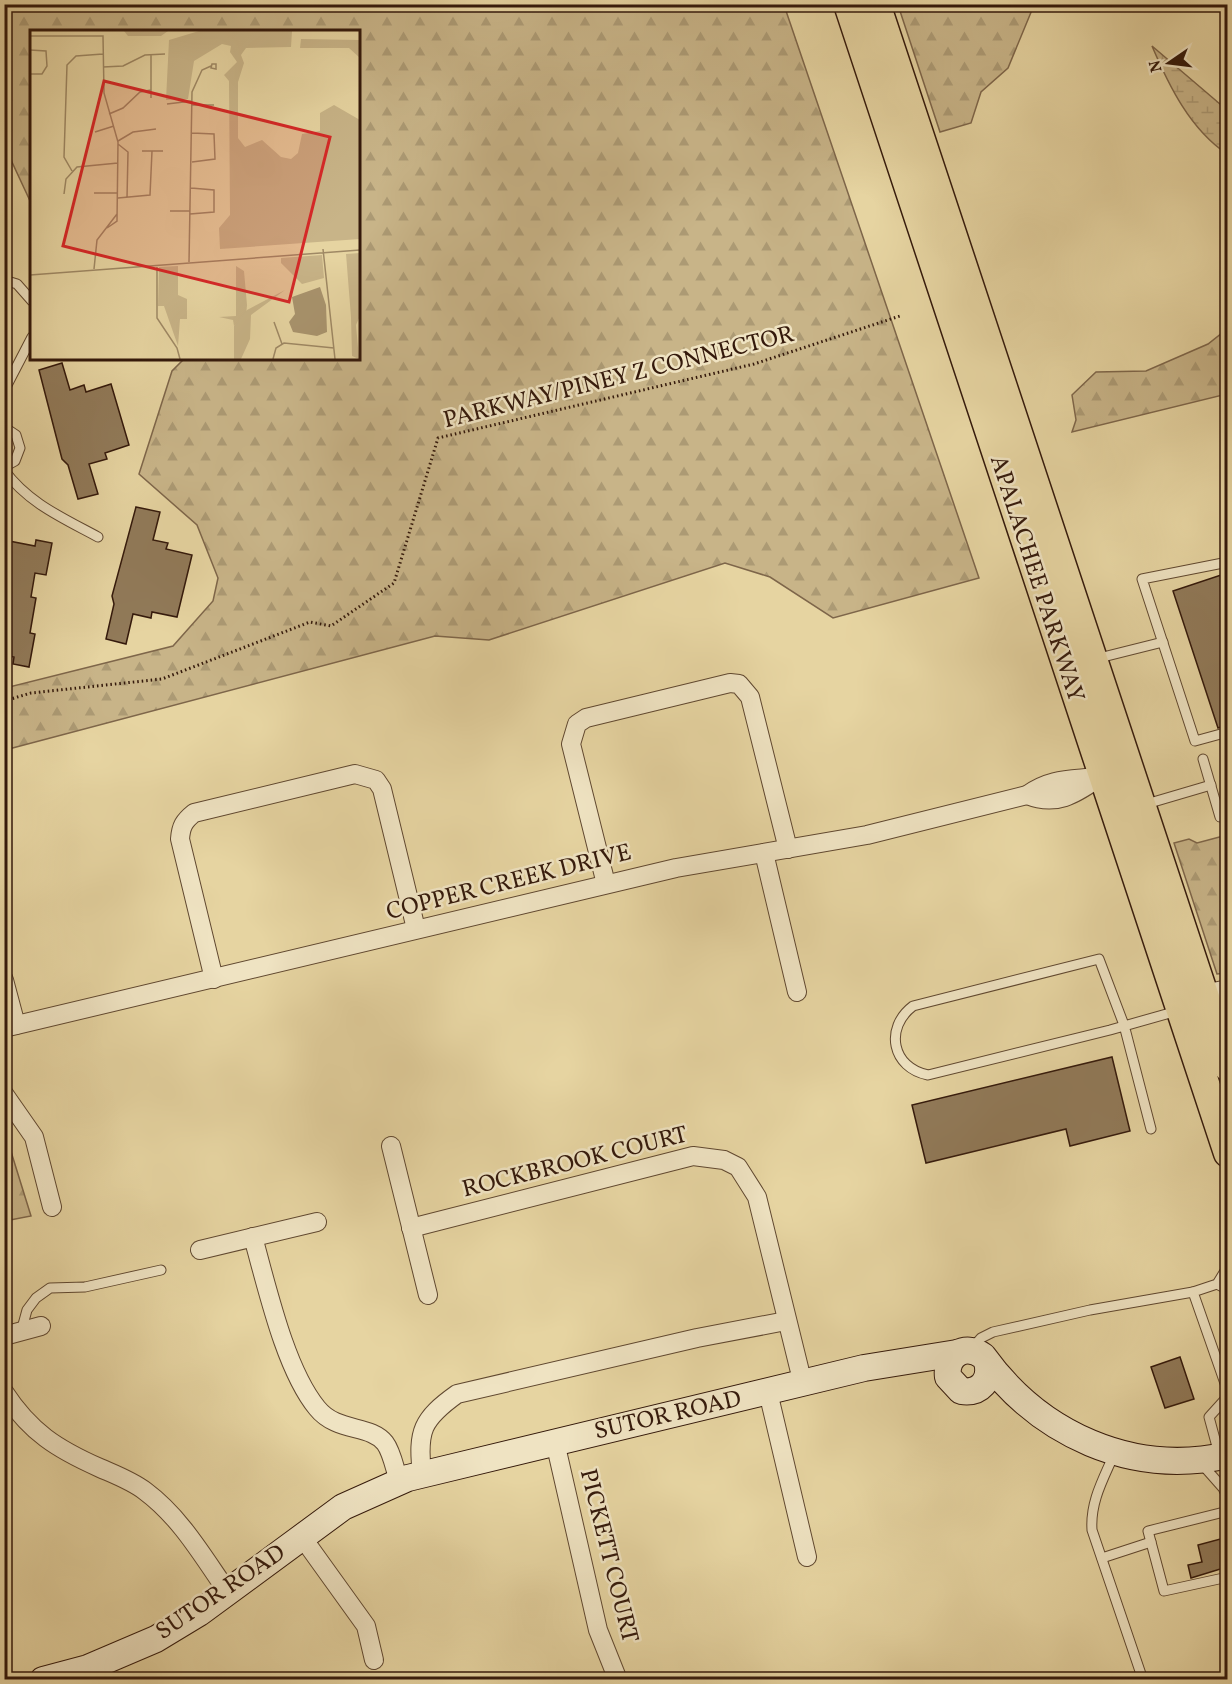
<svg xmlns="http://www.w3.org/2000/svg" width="1232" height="1684" font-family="Vollkorn,serif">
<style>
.forest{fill:url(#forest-firs);stroke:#7e664a;stroke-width:1.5}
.wetland{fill:url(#wetland-marsh);stroke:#7e664a;stroke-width:1.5}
.building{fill:#917a59;stroke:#34190b;stroke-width:1.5}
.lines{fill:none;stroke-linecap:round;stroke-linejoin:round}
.lane-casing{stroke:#604830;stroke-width:11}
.street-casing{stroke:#604830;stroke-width:20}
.secondary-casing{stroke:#34190b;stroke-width:28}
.primary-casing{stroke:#34190b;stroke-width:31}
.path{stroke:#34190b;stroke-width:3;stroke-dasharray:1.5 3;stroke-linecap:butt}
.lane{stroke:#efe3c2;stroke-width:9}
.street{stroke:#efe3c2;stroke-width:18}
.secondary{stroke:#efe3c2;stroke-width:26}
.primary{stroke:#e6d4a1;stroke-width:28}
.labels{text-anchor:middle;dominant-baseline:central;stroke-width:5;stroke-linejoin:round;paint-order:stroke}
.street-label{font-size:24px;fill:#34190b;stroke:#efe3c2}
.inset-road{fill:none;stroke:#9f8965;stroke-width:1.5}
.view{fill:#d62828;fill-opacity:0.15;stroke:#d62828;stroke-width:3}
.inset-edge{fill:none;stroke:#34190b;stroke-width:3}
</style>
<defs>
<pattern id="forest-firs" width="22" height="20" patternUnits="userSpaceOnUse" patternTransform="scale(1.5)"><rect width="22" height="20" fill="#c8b488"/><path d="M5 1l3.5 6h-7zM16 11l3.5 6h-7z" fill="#ac9a74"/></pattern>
<pattern id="wetland-marsh" width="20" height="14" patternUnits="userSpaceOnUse" patternTransform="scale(1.5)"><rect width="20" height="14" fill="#c8b488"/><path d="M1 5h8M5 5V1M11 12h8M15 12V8" fill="none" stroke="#ac9a74"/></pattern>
</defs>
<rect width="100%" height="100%" fill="#e6d4a1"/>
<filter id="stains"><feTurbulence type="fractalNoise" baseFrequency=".00333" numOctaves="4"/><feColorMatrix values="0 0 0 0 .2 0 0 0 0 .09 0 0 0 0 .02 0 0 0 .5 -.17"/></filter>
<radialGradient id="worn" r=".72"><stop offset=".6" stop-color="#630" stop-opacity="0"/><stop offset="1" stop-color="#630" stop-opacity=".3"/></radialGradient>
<g class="forest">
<path d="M5,4L784,5L979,578L833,618L770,577L725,563L489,640L435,636L5,750V688L173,646L213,601L218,578L197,525L139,474L172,371L184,359L358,358V32H32L31,203L5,147Z"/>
<path d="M898,5H1034L1008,68L981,92L971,123L940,132Z"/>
<path d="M1227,329V394L1072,432L1076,420L1072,395L1096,372L1146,371L1208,344Z"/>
<path d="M1227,835V973L1217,974L1174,843L1189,839L1197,843Z"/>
<path d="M4,1129L31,1216L5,1221H4Z"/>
</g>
<path class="wetland" d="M1152,46L1227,110V154C1190,129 1169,86 1152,46Z"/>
<g class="building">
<path d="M62,363L70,390L84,385L86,392L111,384L129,445L105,453L107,459L89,464L98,494L78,499L68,465L62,459L39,370Z"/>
<path d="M136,507L160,512L153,540L168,543L166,549L192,555L177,617L152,612L151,618L133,614L126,644L106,639L114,604L112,596Z"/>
<path d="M4,540L35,546L36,540L52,543L46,575L35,573L31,597L36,598L30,633L35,634L29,667L13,664L14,657L4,655Z"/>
<path d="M1227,573V725L1218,728L1173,591Z"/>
<path d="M1112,1057L1130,1131L1070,1146L1066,1129L926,1163L912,1105Z"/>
<path d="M1180,1357L1194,1399L1165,1408L1151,1367Z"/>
<path d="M1224,1538L1227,1541V1567L1191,1578L1188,1565L1202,1562L1198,1545Z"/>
</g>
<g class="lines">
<defs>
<g id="lane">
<path d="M4,280L17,284L32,301"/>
<path d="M4,391L32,337"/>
<path d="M4,427L16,435L20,448L15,461L4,467"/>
<path d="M4,470C28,503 63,518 98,537"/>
<path d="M1228,562L1142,579L1195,741L1228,732"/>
<path d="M1095,659L1163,642"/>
<path d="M1203,759L1220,817L1228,815"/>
<path d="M1143,805L1211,785"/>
<path d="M1151,1129L1124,1025L1099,959L913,1006C884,1028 892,1068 928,1075L1110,1030L1177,1011"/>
<path d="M1228,1266L1217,1284L1193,1292L1228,1392"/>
<path d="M1217,1284L1228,1290"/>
<path d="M21,1332L27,1310L36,1298L50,1288L85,1287L161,1270"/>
<path d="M972,1348L981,1338L993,1332L1090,1310L1193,1292"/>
<path d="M1115,1452C1104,1478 1090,1501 1092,1530L1143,1680"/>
<path d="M1219,1454L1209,1417L1228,1396"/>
<path d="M1200,1462L1223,1488L1228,1498"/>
<path d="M1228,1511L1148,1531L1164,1591L1228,1577"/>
<path d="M1102,1558L1151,1542"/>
</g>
<g id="street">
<path d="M1027,795C1057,807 1075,794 1100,777"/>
<path d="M764,853L797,992"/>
<path d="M606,884L571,744L577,724L586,718L730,683L739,684L750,697L788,849"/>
<path d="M214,979L180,839C181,826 184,821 194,813L355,774L376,780L382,789L416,929"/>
<path d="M4,980L16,1025"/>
<path d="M1203,994L1228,989"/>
<path d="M4,1028L676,868L867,835L1027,795C1056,774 1080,782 1113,774"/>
<path d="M4,1094L34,1137L52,1207"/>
<path d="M391,1146L428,1295"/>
<path d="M411,1228L693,1156L724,1160L738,1167L757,1197L803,1384"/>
<path d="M253,1237C267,1287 285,1369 317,1408C337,1433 370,1424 385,1443C392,1452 395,1470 399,1481"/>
<path d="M200,1250L317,1222"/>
<path d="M4,1336L41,1326"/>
<path d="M4,1392C30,1432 57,1449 100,1468C116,1475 132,1481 145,1491C180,1517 202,1555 227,1591"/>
<path d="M768,1392L807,1557"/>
<path d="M555,1442L598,1630L618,1680"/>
<path d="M422,1474C417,1431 422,1419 457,1394L697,1338L786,1321"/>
<path d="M302,1537L366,1626L374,1660"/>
</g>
<g id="secondary">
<path d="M987,1362C992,1380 980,1394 961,1391L948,1377C945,1355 965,1343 983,1356C1039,1434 1132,1477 1228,1455"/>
<path d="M43,1680L88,1668L156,1639L199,1613L343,1507L408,1478L864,1368L957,1353"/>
</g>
<g id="primary">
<path d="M848,4L1228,1153"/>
<path d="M876,4L1228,1067"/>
</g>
</defs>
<use href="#lane" class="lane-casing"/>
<use href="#street" class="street-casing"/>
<use href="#secondary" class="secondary-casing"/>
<use href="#primary" class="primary-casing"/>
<path class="path" d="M4,701L31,693L162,679L310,622L331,626L394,583L438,438L754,364L900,316"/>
<use href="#lane" class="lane"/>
<use href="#street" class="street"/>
<use href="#secondary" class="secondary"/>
<use href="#primary" class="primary"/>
</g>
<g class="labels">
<g class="street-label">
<text transform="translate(619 378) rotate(-14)">PARKWAY/PINEY Z CONNECTOR</text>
<text transform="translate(1036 579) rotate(72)">APALACHEE PARKWAY</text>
<text transform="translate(509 883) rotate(-14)">COPPER CREEK DRIVE</text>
<text transform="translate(575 1163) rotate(-14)">ROCKBROOK COURT</text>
<text transform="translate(668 1416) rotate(-13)">SUTOR ROAD</text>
<text transform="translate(608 1556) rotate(76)">PICKETT COURT</text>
<text transform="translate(221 1593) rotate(-34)">SUTOR ROAD</text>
</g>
</g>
<g transform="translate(30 30)">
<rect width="330" height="330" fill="#e6d4a1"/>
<path d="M94,1H138L131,6H98Z" fill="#c8b488"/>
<path d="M169,1H262L261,17L216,18L211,25L214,33L208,52V108L215,117L232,110L251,127L261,129L268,123L272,104L290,101V83L304,75L330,90V209L190,219L189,198L200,185L199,51L194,45L207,32L200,22L201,16L192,14L164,31L158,69L136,70L139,10ZM271,9L330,10V28L319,18H270ZM292,225L294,248L272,254L251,233V228ZM148,236V265L157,269V289H150L148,316L134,276H128L129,237ZM206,236L214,241L217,275L216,286L204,296L203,290L189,287L206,286ZM330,286L326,295L329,329L322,326L321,287Z" fill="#c8b488"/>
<path d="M330,223V286L326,288L321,287L316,224ZM255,260L221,285L220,309L211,329H204V296L217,280Z" fill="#c8b488"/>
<path d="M290,257L296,275L297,302L287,306L263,302L259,292L265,284L262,267Z" fill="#a9946e"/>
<path class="inset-road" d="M0,6H73L74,63L88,112L87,191L77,198M0,20L16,21L17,36L12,44H0M121,24V68M182,34H186V39L181,38ZM73,37L93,36L115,25L135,24M137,74L162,71M162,75H184M79,84L93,78L110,62L121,60M65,102L84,96M88,111L103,102L126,99M88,114L98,122L97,168M112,121H133M162,132L185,129L184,104L162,103M42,141L34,127L37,35L46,26L73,24M64,163H88M34,164L36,149L47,137L88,133M88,168L120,165L122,121M140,181H160M160,184L184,182V160L161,158M293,219L305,329M159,232L162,62L172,40L181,36M127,235V288L147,318L150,329M64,239L67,210L87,184M0,245L330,220M244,292L252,314M243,329L246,318L254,313L304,318"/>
<path class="view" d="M74,51L300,107L259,272L33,216Z"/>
<rect width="330" height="330" class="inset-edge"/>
</g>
<rect width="1232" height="1684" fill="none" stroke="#e6d4a1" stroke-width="24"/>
<rect x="6" y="6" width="1220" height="1672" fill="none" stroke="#34190b" stroke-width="3"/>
<rect x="12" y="12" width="1208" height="1660" fill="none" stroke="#34190b" stroke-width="1.5"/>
<g transform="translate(1169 63) rotate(256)" stroke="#efe3c2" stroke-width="4.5" paint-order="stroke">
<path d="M0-4.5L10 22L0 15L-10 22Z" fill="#34190b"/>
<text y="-9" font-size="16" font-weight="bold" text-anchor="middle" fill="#34190b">N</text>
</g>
<rect width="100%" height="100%" filter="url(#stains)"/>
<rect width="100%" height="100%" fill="url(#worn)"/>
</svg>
